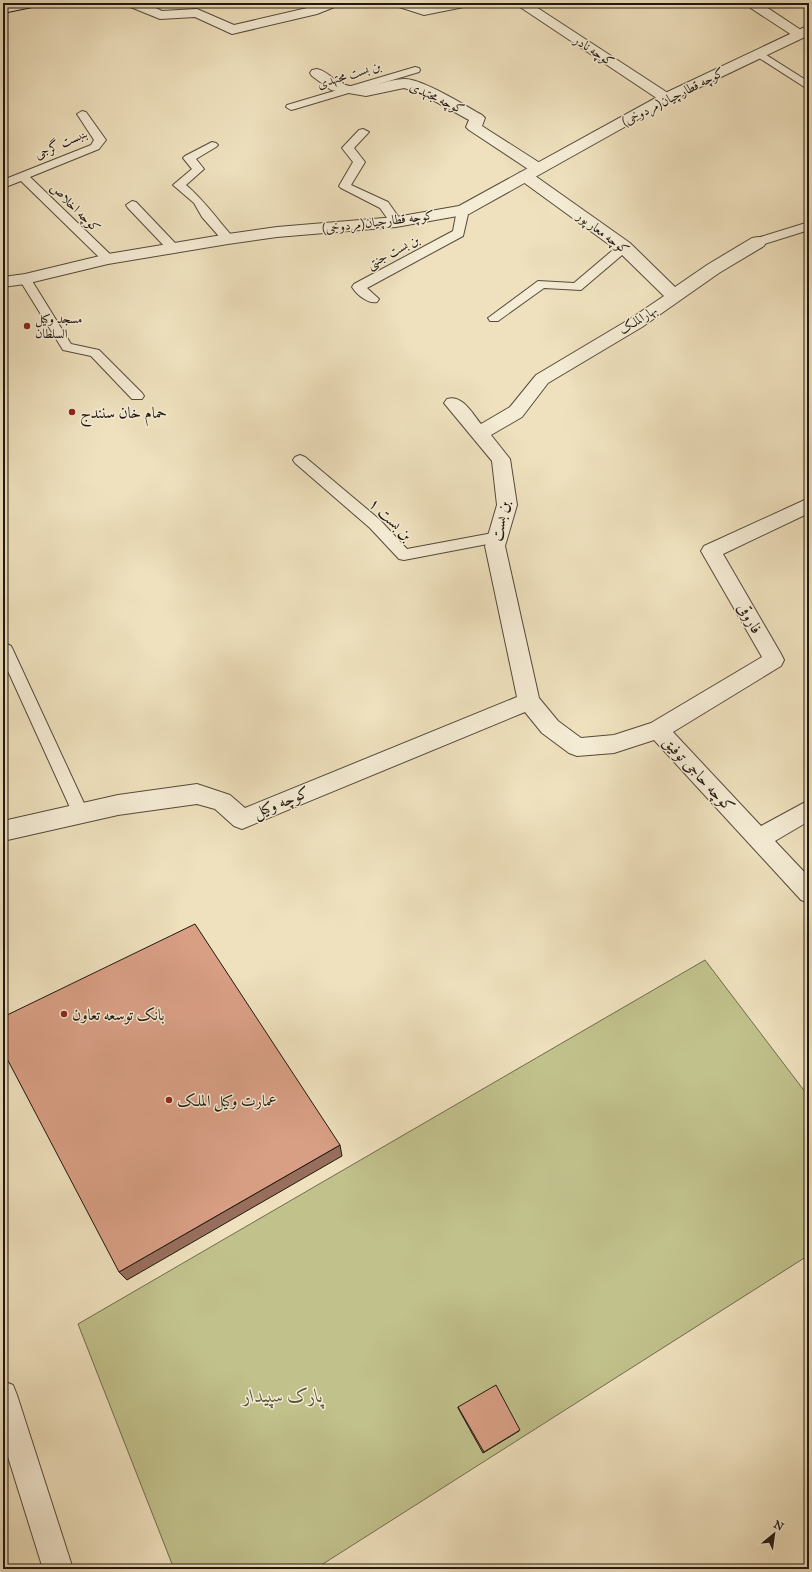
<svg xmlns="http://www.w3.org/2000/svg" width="812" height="1572" font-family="'IM FELL Great Primer',Amiri,serif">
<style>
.green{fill:#c1c18c;stroke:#706c4d}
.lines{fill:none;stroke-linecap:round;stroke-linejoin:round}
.service-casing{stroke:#544a3a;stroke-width:2}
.minor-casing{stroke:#544a3a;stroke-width:2}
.tertiary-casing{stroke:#544a3a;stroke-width:2}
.secondary-casing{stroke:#20170e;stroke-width:2}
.service{fill:#f5ecd5;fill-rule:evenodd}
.minor{fill:#f5ecd5;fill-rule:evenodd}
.tertiary{fill:#f5ecd5;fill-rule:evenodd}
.secondary{fill:#f5ecd5;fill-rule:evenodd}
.wall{fill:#bb8972;stroke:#20170e}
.shaded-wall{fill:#986f5d;stroke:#20170e}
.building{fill:#d99f85;stroke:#20170e}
.poi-dot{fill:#8f2418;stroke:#f5ecd5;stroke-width:1.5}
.labels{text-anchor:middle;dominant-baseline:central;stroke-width:3;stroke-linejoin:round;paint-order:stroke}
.far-street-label{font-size:13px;fill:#20170e;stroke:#f5ecd5}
.far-poi-label{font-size:13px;fill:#20170e;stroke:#f5ecd5;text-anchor:start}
.poi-label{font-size:16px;fill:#20170e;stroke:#f5ecd5;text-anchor:start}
.street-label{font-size:16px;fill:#20170e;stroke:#f5ecd5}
.near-park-label{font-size:19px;font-style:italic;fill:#58523a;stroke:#f5ecd5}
</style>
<rect width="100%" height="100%" fill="#efe1be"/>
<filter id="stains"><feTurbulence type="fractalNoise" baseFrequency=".005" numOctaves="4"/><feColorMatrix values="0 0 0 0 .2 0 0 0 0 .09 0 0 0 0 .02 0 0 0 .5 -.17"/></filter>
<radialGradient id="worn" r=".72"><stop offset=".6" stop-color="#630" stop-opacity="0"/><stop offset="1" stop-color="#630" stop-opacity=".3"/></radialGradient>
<path class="green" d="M705,960L809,1097V1255L315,1569H174L78,1324Z"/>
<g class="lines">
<defs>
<g id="service">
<path d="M760,51L809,82V90L756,56L755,54L756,52Z"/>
<path d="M415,67L419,68L420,70L419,72L295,109L291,110L286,107L287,105Z"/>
<path d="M82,111L86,112L106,140L99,149L30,177L112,256L114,259L112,262H104L21,181L3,188V180L91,145L94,140L77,114Z"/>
<path d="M363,129L369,132L354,148L365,162L351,185L388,202L402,222L400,225H392L380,208L341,188L339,186L353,162L342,148L359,130Z"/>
<path d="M212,142L216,143L218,145L216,147L196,159L204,169L186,185C204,200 217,219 232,236L234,239L232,242H224L202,217L194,203L173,185L192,169L183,158L185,156Z"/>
<path d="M132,201L136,202L177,245L179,248L177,251H169L128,208L126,205Z"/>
<path d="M463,206L469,210L463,236L367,288L379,299L377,302C368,304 357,295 352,287L354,284L453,231L457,210Z"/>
<path d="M809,222V230L758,246L752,242L754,239Z"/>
<path d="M624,243L630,247L628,250L581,290L544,288L498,321H490L488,318L538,281L574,283L620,244Z"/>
<path d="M25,275L29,276L71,344L99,350L142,393L144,396L142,399H132L91,356L63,350L19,279Z"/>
<path d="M300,455L305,457L380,520L407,549L498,532L503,533L505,537L503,541L498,542L404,560L399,559L370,528L295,463L293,460L295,457Z"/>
<path d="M3,642L11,646L13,650L89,814L87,819L81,821L75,819L73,814L3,660Z"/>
</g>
<g id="minor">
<path d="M126,3H145L162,11L197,9L234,25L307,8L320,3H339L337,6L317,14L232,34L195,17L160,19L128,6Z"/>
<path d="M394,3H414L425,7L443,3H471L469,6L424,15L396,6Z"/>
<path d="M514,3H530L671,95L673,98L671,101H661Z"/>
<path d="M743,3H760L807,34L805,37H795Z"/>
<path d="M317,69C327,71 332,79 340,83C363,93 382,80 404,79C421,78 466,106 482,115L485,118L482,126L543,165L545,168L543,171H531L469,130L466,127L469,120L420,93L404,88L366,96L331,90L312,76L310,73L312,70Z"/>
<path d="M525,171L531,173L630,243L675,287L707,265L752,238L758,237L764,238L766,242L764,246L719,273L642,327L548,383L522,417L491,435L510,459L517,505L505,546L539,698L558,721L581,738L614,735L651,723L762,657L701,551L704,546L809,498V513L723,554L781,654L784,660L781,666L673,732L761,826L809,800V821L775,841L809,877V903L801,900L654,740L614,753L577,756L569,753L542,733L525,712L242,829L234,826L215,809L197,804L118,815L3,841V821L118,795L197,784L230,795L245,808L517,697L485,546L497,505L492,461L444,403L447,399C462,394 472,413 481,424L510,407L536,375L630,319L664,296L618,251L519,179L517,176L519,173Z"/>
</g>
<g id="tertiary">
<path d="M809,25V35L671,101L469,214L396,227L277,237L228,244L108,264L25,284L3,287V277L25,274L108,254L228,234L277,227L396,217L459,206L661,95Z"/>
<path d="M3,1381L13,1385L17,1395L73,1569H43L3,1441Z"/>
</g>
<path id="secondary" d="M12,3H39L37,6L3,13V5Z"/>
</defs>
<use href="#service" class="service-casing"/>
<use href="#minor" class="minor-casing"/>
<use href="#tertiary" class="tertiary-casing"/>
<use href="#secondary" class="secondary-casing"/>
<use href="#service" class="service"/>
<use href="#minor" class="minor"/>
<use href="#tertiary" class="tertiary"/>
<use href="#secondary" class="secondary"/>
</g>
<path class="wall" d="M458,1407L519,1431L483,1453L458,1408Z"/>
<path class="shaded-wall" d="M340,1145L342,1156L127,1280L119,1272Z"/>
<g class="building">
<path d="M195,924L340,1145L119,1272L3,1051V1017Z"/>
<path d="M496,1385L520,1430L484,1452L458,1407Z"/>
</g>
<g class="poi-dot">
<circle cx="27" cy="326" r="4"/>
<circle cx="72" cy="412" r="4"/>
<circle cx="64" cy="1014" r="4"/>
<circle cx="169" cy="1100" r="4"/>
</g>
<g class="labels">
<g class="far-street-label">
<text transform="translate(594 51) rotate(33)">کوچه نادر</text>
<text transform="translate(349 75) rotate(-17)">بن بست مجتهدی</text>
<text transform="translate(673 97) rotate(-27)">کوچه قطارچیان(مردوخی)</text>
<text transform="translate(437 98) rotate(25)">کوچه مجتهدی</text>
<text transform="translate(61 144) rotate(-24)">بنبست گرجی</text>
<text transform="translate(75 208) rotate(44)">کوچه اخلاص</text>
<text transform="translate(378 222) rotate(-7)">کوچه قطارچیان(مردوخی)</text>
<text transform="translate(603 233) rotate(37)">کوچه معار پور</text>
<text transform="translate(393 252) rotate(-28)">بن بست جنتی</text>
<text transform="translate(638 320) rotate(-32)">بهارالملک</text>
</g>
<g class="far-poi-label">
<text x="35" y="319">مسجد وکیل<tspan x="35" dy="15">السلطان</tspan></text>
</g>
<g class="poi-label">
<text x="80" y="412">حمام خان سنندج</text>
<text x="72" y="1014">بانک توسعه تعاون</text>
<text x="177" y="1100">عمارت وکیل الملک</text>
</g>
<g class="street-label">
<text transform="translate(391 519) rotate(44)">بن بست ۱</text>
<text transform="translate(500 521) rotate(-80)">بن بست</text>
<text transform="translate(750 618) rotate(60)">فاروقی</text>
<text transform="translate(699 774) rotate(47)">کوچه حاجی توفیق</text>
<text transform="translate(281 802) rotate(-22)">کوچه وکیل</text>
</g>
<g class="near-park-label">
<text x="283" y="1395">پارک سپیدار</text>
</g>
</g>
<rect width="812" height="1572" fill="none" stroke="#efe1be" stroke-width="16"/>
<rect x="4" y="4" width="804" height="1564" fill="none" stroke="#20170e" stroke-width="2"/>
<rect x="8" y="8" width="796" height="1556" fill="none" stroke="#20170e"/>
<g transform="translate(774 1534) rotate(29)" stroke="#f5ecd5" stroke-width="3" paint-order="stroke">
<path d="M0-3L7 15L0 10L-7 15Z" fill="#20170e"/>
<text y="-6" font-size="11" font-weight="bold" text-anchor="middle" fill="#20170e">N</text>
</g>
<rect width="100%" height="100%" filter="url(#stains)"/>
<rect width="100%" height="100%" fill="url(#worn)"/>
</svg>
